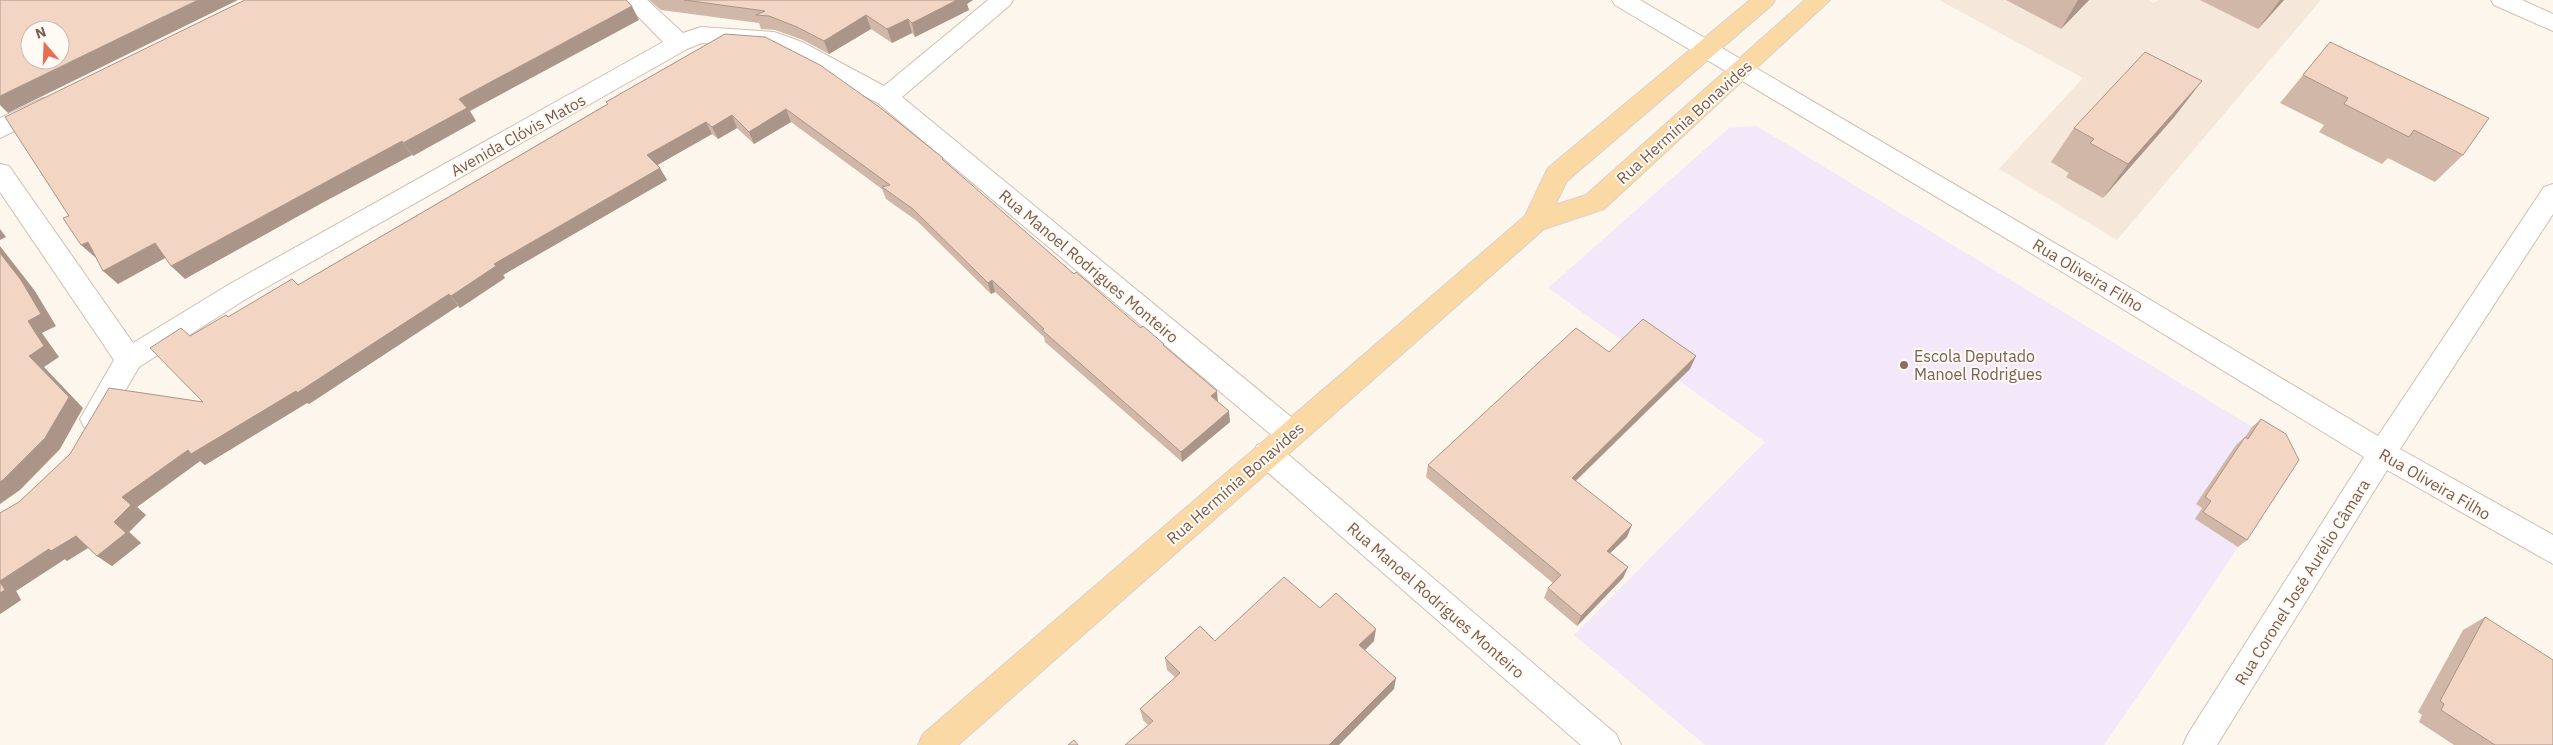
<svg xmlns="http://www.w3.org/2000/svg" width="2553" height="745" font-family="'IBM Plex Sans',sans-serif">
<style>
.residential{fill:#f5e8da}
.education{fill:#f3e8fa}
.lines{fill:none;stroke-linecap:round;stroke-linejoin:round}
.minor-casing{stroke:#d1beb0;stroke-width:2}
.primary-casing{stroke:#dad1cd;stroke-width:2}
.minor{fill:#fff;fill-rule:evenodd}
.primary{fill:#fbd9a5;fill-rule:evenodd}
.wall{fill:#d1b7a8}
.shaded-wall{fill:#aa9588}
.building{fill:#f3d5c3;stroke:#aa9588;fill-rule:evenodd}
.education-dot{fill:#8d6e63;stroke:#fffaf3;stroke-width:2}
.labels{text-anchor:middle;dominant-baseline:central;stroke-width:4;stroke-linejoin:round;paint-order:stroke}
.street-label{font-size:16px;fill:#7a5c4d;stroke:#fffaf3}
.education-label{font-size:16px;fill:#785e54;stroke:#fffaf3;text-anchor:start}
</style>
<rect width="100%" height="100%" fill="#fdf6ec"/>
<path class="residential" d="M1939,0H2148L2154,3L2158,0H2321L2117,240L1999,169L2083,78Z"/>
<path class="education" d="M1757,126L2277,442L2290,468L2181,633L2104,745H1705L1574,635L1765,442L1548,288L1729,128Z"/>
<g class="lines">
<defs>
<g id="minor">
<path d="M622,0H647L683,33L701,27L774,32L802,42L884,86L988,0H1013L1010,5L902,97L1301,425L1305,434L1301,443L1291,446L1281,443L878,103L771,48L702,43L687,49L246,299L139,367L104,427L94,431L84,427L80,419L114,360L0,192V164L9,166L133,343L228,285L663,42Z"/>
<path d="M1612,0H1640L2087,262L2378,436L2544,187L2553,184V214L2400,449L2553,535V564L2387,470L2217,745H2183L2188,734L2364,457L2069,276L1615,5Z"/>
<path d="M2491,0H2522L2553,14V31L2494,5Z"/>
<path d="M43,98L51,101L55,107L51,113L0,138V118Z"/>
<path d="M1267,442L1277,445L1616,734L1621,745H1581L1257,463L1253,454L1257,445Z"/>
</g>
<path id="primary" d="M1750,0H1775L1772,5L1567,181L1555,205L1586,195L1805,0H1830L1604,209L1544,229L958,745H918L923,734L1525,216L1548,168Z"/>
</defs>
<use href="#minor" class="minor-casing"/>
<use href="#primary" class="primary-casing"/>
<use href="#minor" class="minor"/>
<use href="#primary" class="primary"/>
</g>
<g class="wall">
<path d="M649,0H973L967,4L969,10L915,37L912,33L892,43L871,29L829,54L803,40L775,30L761,29L759,23L661,10Z"/>
<path d="M2006,0H2089L2061,29Z"/>
<path d="M2200,0H2284L2258,29Z"/>
<path d="M725,34L943,158L944,161L1074,274L1141,328L1164,344V347L1218,402L1230,422L1182,462L1045,342L1044,337L995,292L991,294L917,221L886,199L882,189L791,122L754,144L737,128L718,139L712,134L657,165L667,180L503,275L505,278L460,308L458,306L309,404L307,403L205,465L200,461L137,507L146,515L129,532L141,543L112,566L97,556L88,548L67,561L65,559L16,591L21,600L0,614V513L203,402L190,336L228,317L298,285L607,104L606,102Z"/>
<path d="M2330,42L2463,155L2435,182L2388,158L2382,164L2319,132L2324,125L2280,103Z"/>
<path d="M2175,116L2103,198L2066,177L2069,173L2051,162L2074,128Z"/>
<path d="M1609,352L1690,369L1576,481L1627,537L1610,553L1628,567L1623,578L1577,626L1544,598L1548,588L1553,583L1426,477L1428,465Z"/>
<path d="M2261,419L2247,540L2238,547L2195,519L2202,508L2196,504L2236,445L2245,437L2252,427Z"/>
<path d="M1320,608L1374,641L1365,650L1394,689L1148,725L1143,720L1140,709L1175,677L1167,670L1165,658L1215,641Z"/>
<path d="M2485,617L2553,745H2454L2419,722L2422,715L2418,712L2463,630Z"/>
</g>
<g class="shaded-wall">
<path d="M198,0H238L8,113L0,105V96Z"/>
<path d="M957,0H973L967,4L969,10L915,37L912,23Z"/>
<path d="M2078,0H2089L2061,29Z"/>
<path d="M2280,0H2284L2258,29Z"/>
<path d="M632,6L639,20L470,111L476,121L413,156L403,143L459,99Z"/>
<path d="M866,15L871,29L829,54L824,41Z"/>
<path d="M908,19L912,33L892,43L887,29Z"/>
<path d="M2202,81L2175,116L2103,198L2128,164Z"/>
<path d="M786,109L791,122L754,144L749,132Z"/>
<path d="M732,115L737,128L718,139L712,127Z"/>
<path d="M706,122L712,134L654,167L647,155Z"/>
<path d="M402,141L412,155L322,203L185,279L171,266L311,190Z"/>
<path d="M660,168L667,180L503,275L505,278L460,308L451,296L494,264Z"/>
<path d="M0,229L6,237L0,240Z"/>
<path d="M88,242L102,255L96,258L81,245Z"/>
<path d="M155,243L169,256L118,284L103,271Z"/>
<path d="M0,246L35,291L56,326L42,333L59,357L44,367L83,408L60,449L20,490L0,504V482L29,356L28,321L0,253Z"/>
<path d="M992,280L995,292L991,294L988,283Z"/>
<path d="M449,294L458,306L309,404L307,403L205,465L200,461L137,507L146,515L129,532L141,543L112,566L97,556L114,522L122,497L188,450Z"/>
<path d="M1696,356L1690,369L1567,489L1572,478Z"/>
<path d="M1217,391L1218,402L1211,396Z"/>
<path d="M1229,411L1230,422L1182,462L1181,452Z"/>
<path d="M1632,525L1627,537L1602,561L1607,551Z"/>
<path d="M76,536L91,546L67,561L65,559L16,591L21,600L0,614V581L49,549Z"/>
<path d="M1628,567L1623,578L1577,626L1581,616Z"/>
<path d="M1376,629L1374,641L1358,657L1359,645Z"/>
<path d="M1396,678L1394,689L1339,745H1329Z"/>
</g>
<g class="building">
<path d="M0,0H198L0,96ZM30,30H60V60H30Z"/>
<path d="M245,0H626L632,6L459,99L467,108L403,143L402,141L311,190L171,266L155,243L103,271L88,242L81,245L63,218L69,216L5,117Z"/>
<path d="M684,0H957L912,23L908,19L887,29L866,15L824,41L797,27L769,16L756,15L765,11Z"/>
<path d="M725,34L765,37L820,65L882,109L943,158L942,159L1074,274L1076,272L1141,328L1143,326L1164,344L1163,345L1217,391L1211,396L1229,411L1181,452L1042,330L1044,329L992,280L988,283L913,209L882,187L890,185L786,109L749,132L732,115L712,127L706,122L647,155L660,168L494,264L496,266L451,296L449,294L297,393L296,391L191,454L188,450L122,497L131,505L114,522L126,533L97,556L76,536L51,551L49,549L0,581V513L19,502L70,454L109,388L203,402L150,348L181,328L190,336L226,315L228,317L292,279L298,285L608,104L606,102Z"/>
<path d="M2330,42L2489,118L2463,155L2414,130L2409,137L2344,104L2348,98L2303,75Z"/>
<path d="M2145,52L2202,81L2128,164L2090,143L2094,139L2074,128Z"/>
<path d="M0,253L21,280L41,314L28,321L44,346L29,356L69,397L45,438L4,479L0,482Z"/>
<path d="M1643,319L1696,356L1572,478L1632,525L1607,551L1628,567L1581,616L1548,588L1561,575L1428,465L1576,328L1609,352Z"/>
<path d="M2261,419L2286,434L2299,460L2247,540L2203,512L2211,501L2205,497L2245,437L2248,439Z"/>
<path d="M1284,577L1320,608L1336,593L1376,629L1359,645L1396,678L1329,745H1125L1153,721L1140,709L1180,673L1165,658L1200,626L1215,641Z"/>
<path d="M0,582L5,590L0,593Z"/>
<path d="M2485,617L2553,660V745H2495L2441,710L2444,704L2440,701Z"/>
<path d="M1074,740L1078,745H1068Z"/>
</g>
<circle class="education-dot" cx="1904" cy="365" r="5"/>
<g class="labels">
<g class="street-label">
<text transform="translate(1684 122) rotate(-42)">Rua Hermínia Bonavides</text>
<text transform="translate(518 135) rotate(-29)">Avenida Clóvis Matos</text>
<text transform="translate(1089 266) rotate(40)">Rua Manoel Rodrigues Monteiro</text>
<text transform="translate(2088 275) rotate(31)">Rua Oliveira Filho</text>
<text transform="translate(1235 483) rotate(-41)">Rua Hermínia Bonavides</text>
<text transform="translate(2435 484) rotate(30)">Rua Oliveira Filho</text>
<text transform="translate(2302 582) rotate(-58)">Rua Coronel José Aurélio Câmara</text>
<text transform="translate(1436 600) rotate(41)">Rua Manoel Rodrigues Monteiro</text>
</g>
<g class="education-label">
<text x="1914" y="356">Escola Deputado<tspan x="1914" dy="18">Manoel Rodrigues</tspan></text>
</g>
</g>
<g transform="translate(45 45) rotate(341)"><circle r="24" fill="#fffaf3" stroke="#cabbb1"/>
<path d="M0-4L9 19L0 12L-9 19Z" fill="#e76f51"/>
<text y="-8" font-size="14" font-weight="bold" text-anchor="middle" fill="#7a5c4d">N</text>
</g>
</svg>
